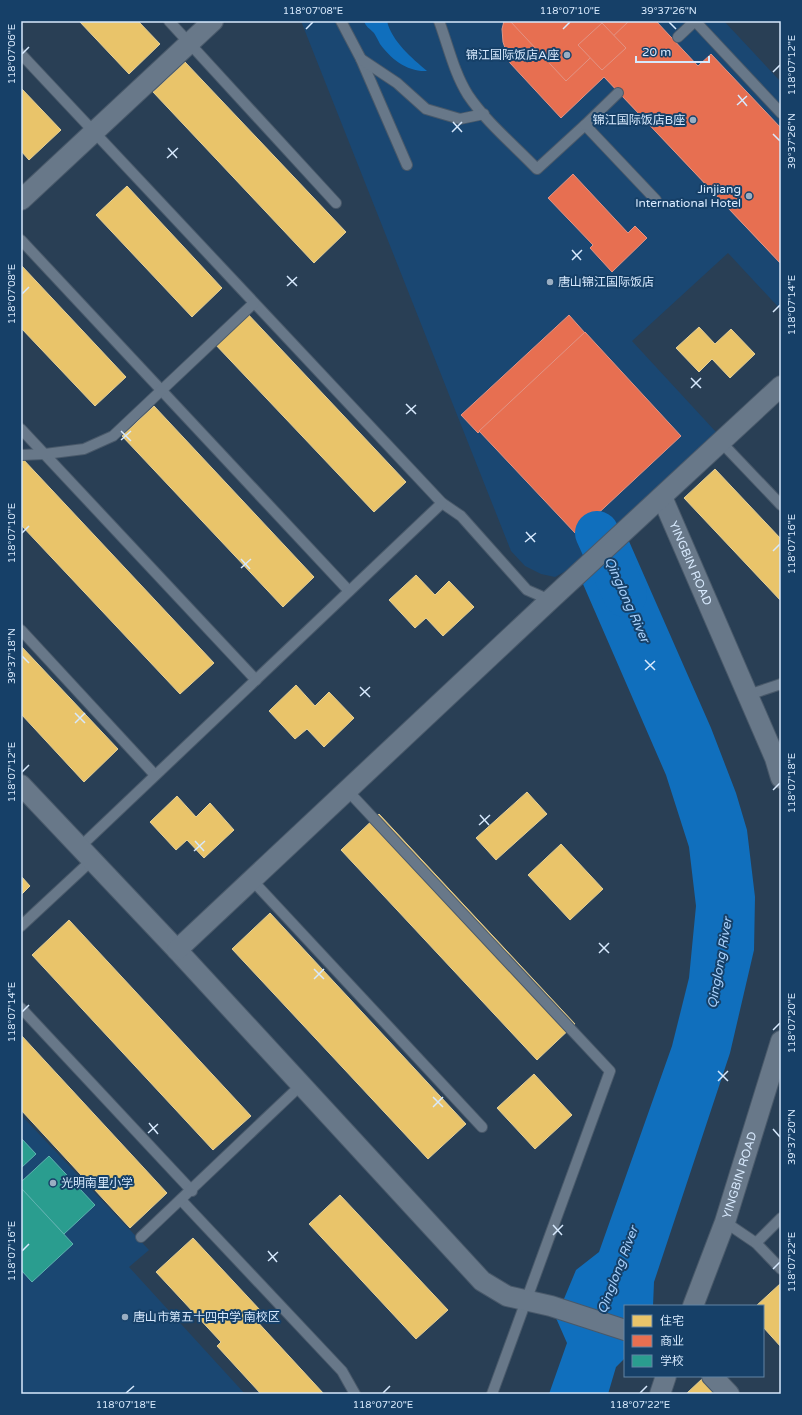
<svg xmlns="http://www.w3.org/2000/svg" width="802" height="1415" font-family="'Varela Round','Noto Sans SC',sans-serif">
<style>
.built{fill:#1a4772}
.water{fill:#106fbd}
.homes{fill:#e9c46a;stroke:#e4cf96}
.shops{fill:#e76f51;stroke:#e29485}
.schools{fill:#2a9d8f;stroke:#5eb4b0}
.lines{fill:none;stroke-linecap:round;stroke-linejoin:round}
.river{stroke:#106fbd;stroke-width:44}
.lane-casing{stroke:#49596a;stroke-width:12}
.street-casing{stroke:#49596a;stroke-width:22}
.lane{stroke:#687889;stroke-width:10}
.street{stroke:#687889;stroke-width:20}
.ticks{fill:none;stroke:#d7e9fd;stroke-width:1.5}
.poi-dot{fill:#9aaec2;stroke:#164068;stroke-width:1.5}
.labels{text-anchor:middle;dominant-baseline:central;stroke-width:4;stroke-linejoin:round;paint-order:stroke}
.poi-label{font-size:12px;fill:#d7e9fd;stroke:#164068;text-anchor:end}
.street-label{font-size:12px;fill:#d7e9fd;stroke:#164068}
.water-label{font-size:13px;font-style:italic;fill:#a8d0fb;stroke:#164068}
.neatline{fill:none;stroke:#d7e9fd;stroke-width:1.5}
.ticks-label{font-size:10px;text-anchor:middle;fill:#d7e9fd}
</style>
<rect width="100%" height="100%" fill="#293f55"/>
<g class="built">
<path d="M301,21H724L781,82V310L728,253L632,341L716,432L573,567L555,577L541,574L525,566L511,551Z"/>
<path d="M21,1115L149,1250L129,1267L245,1394H21Z"/>
</g>
<g class="water">
<path d="M364,21H387C392,42 412,58 427,71C407,72 391,59 380,44C378,40 376,36 374,33C369,28 366,27 364,21Z"/>
<path d="M628,539L711,728L736,793L747,830L755,897L754,950L730,1053L654,1282L653,1306H625V1358L616,1367L608,1394H549L567,1343L556,1318L576,1270L599,1252L672,1046L689,978L696,906L689,847L666,775L583,584Z"/>
</g>
<g class="homes">
<path d="M79,21H138L160,44L129,74Z"/>
<path d="M502,21H637L565,88Z"/>
<path d="M655,30L781,164V247L773,255L605,77Z"/>
<path d="M185,62L346,232L314,263L153,92Z"/>
<path d="M21,88L61,130L29,160L21,151Z"/>
<path d="M127,186L222,288L192,317L96,215Z"/>
<path d="M21,265L126,377L95,406L21,328Z"/>
<path d="M245,311L406,482L374,512L213,342Z"/>
<path d="M699,327L715,344L731,329L755,354L730,378L712,359L699,372L676,348Z"/>
<path d="M154,406L314,577L283,607L122,436Z"/>
<path d="M21,457L214,663L180,694L21,525Z"/>
<path d="M715,469L781,539V601L684,498Z"/>
<path d="M416,575L435,595L449,581L474,607L443,636L426,618L415,628L389,600Z"/>
<path d="M21,646L118,749L84,782L21,714Z"/>
<path d="M296,685L315,706L329,692L354,718L324,747L307,729L295,739L269,711Z"/>
<path d="M527,792L547,814L496,860L476,838Z"/>
<path d="M177,796L196,817L210,803L234,830L204,858L187,840L176,850L150,822Z"/>
<path d="M379,814L575,1024L537,1060L341,850Z"/>
<path d="M561,844L603,889L570,920L528,875Z"/>
<path d="M21,876L30,886L21,895Z"/>
<path d="M270,913L466,1124L428,1159L232,949Z"/>
<path d="M69,920L251,1116L213,1150L32,955Z"/>
<path d="M21,1035L167,1193L130,1228L21,1110Z"/>
<path d="M534,1074L572,1115L535,1149L497,1108Z"/>
<path d="M340,1195L448,1310L416,1339L309,1224Z"/>
<path d="M193,1238L260,1310L253,1317L324,1394H261L217,1346L221,1342L156,1272Z"/>
<path d="M781,1283V1347L763,1327V1306H756Z"/>
<path d="M703,1378L717,1394H686Z"/>
</g>
<g class="shops">
<path d="M504,21H656L698,66L711,54L781,128V264L604,77L561,118L510,63L503,42L502,29Z"/>
<path d="M510,21H629L566,81Z"/>
<path d="M602,23L626,48L602,70L578,45Z"/>
<path d="M573,174L628,233L635,226L647,238L612,272L590,248L593,245L548,198Z"/>
<path d="M569,315L585,333L478,433L461,415Z"/>
<path d="M585,332L681,436L576,534L479,431Z"/>
</g>
<g class="schools">
<path d="M21,1138L36,1154L21,1168Z"/>
<path d="M49,1156L95,1205L64,1234L21,1188V1182Z"/>
<path d="M21,1188L73,1244L32,1282L21,1270Z"/>
</g>
<g class="lines">
<path class="river" d="M597,533L625,595"/>
<defs>
<g id="lane">
<path d="M169,21L336,203"/>
<path d="M341,21L361,59L407,165"/>
<path d="M439,21C448,45 454,73 468,95C486,122 514,145 537,169L585,125L656,200"/>
<path d="M695,21L781,113"/>
<path d="M678,37L695,21"/>
<path d="M21,54L442,503L461,516L527,590L550,600"/>
<path d="M361,59L397,83L426,109L460,119L484,114"/>
<path d="M585,125L618,93"/>
<path d="M21,240L349,591"/>
<path d="M21,429L256,680"/>
<path d="M721,442L781,505"/>
<path d="M21,455L45,454L84,449L113,436L254,303"/>
<path d="M21,630L155,775"/>
<path d="M748,695L781,684"/>
<path d="M347,790L610,1071L492,1394"/>
<path d="M80,847L442,503"/>
<path d="M252,880L482,1127"/>
<path d="M21,926L92,860"/>
<path d="M21,1008L192,1191"/>
<path d="M181,1200L342,1371L355,1394"/>
<path d="M725,1222L756,1243L781,1269"/>
<path d="M141,1237L301,1085"/>
<path d="M756,1243L781,1218"/>
</g>
<g id="street">
<path d="M21,200L213,21"/>
<path id="s1" d="M662,497L775,758L781,778"/>
<path d="M21,785L177,950L482,1281L507,1296L551,1306L625,1330"/>
<path d="M177,950L550,600L781,386"/>
<path id="s2" d="M693,1306L725,1222L781,1041"/>
<path d="M712,1376L729,1394"/>
<path d="M660,1394L666,1376"/>
</g>
</defs>
<use href="#lane" class="lane-casing"/>
<use href="#street" class="street-casing"/>
<use href="#lane" class="lane"/>
<use href="#street" class="street"/>
</g>
<path class="ticks" d="M669,22L676,29M306,29L313,22M563,29L570,22M22,54L29,47M773,72L780,65M738,95L747,106M737,105L747,96M453,122L462,132M452,132L462,122M773,134L780,141M168,148L177,158M167,158L178,148M572,250L581,260M572,260L582,250M287,276L297,286M287,286L297,277M22,294L29,287M773,312L780,305M691,378L701,388M691,388L701,378M406,404L416,414M406,414L416,405M121,431L131,441M121,440L131,431M526,532L535,542M22,533L29,526M525,542L536,533M773,551L780,544M241,559L250,569M241,568L251,559M22,656L29,663M645,660L655,670M645,670L655,661M360,687L370,697M360,696L370,687M75,713L85,723M75,723L85,713M22,772L29,765M773,790L780,783M480,815L489,825M479,825L490,815M195,841L204,851M194,851L205,841M599,943L609,953M599,953L609,943M314,969L324,979M314,979L324,969M22,1012L29,1005M773,1030L780,1023M718,1071L728,1081M718,1081L728,1071M433,1097L443,1107M433,1107L443,1097M149,1123L158,1134M773,1129L780,1137M148,1133L158,1124M553,1225L562,1235M553,1235L563,1225M22,1251L29,1244M268,1251L277,1262M268,1261L278,1252M773,1269L780,1262M126,1393L134,1386M383,1393L390,1386M640,1393L647,1386"/>
<g class="poi-dot">
<circle cx="567" cy="55" r="4"/>
<circle cx="693" cy="120" r="4"/>
<circle cx="749" cy="196" r="4"/>
<circle cx="550" cy="282" r="4"/>
<circle cx="53" cy="1183" r="4"/>
<circle cx="125" cy="1317" r="4"/>
</g>
<g class="labels">
<g class="poi-label">
<text x="559" y="55">锦江国际饭店A座</text>
<text x="685" y="120">锦江国际饭店B座</text>
<text x="741" y="189">Jinjiang<tspan x="741" dy="14">International Hotel</tspan></text>
<text x="558" y="282" text-anchor="start">唐山锦江国际饭店</text>
<text x="61" y="1183" text-anchor="start">光明南里小学</text>
<text x="133" y="1317" text-anchor="start">唐山市第五十四中学 南校区</text>
</g>
<g class="street-label">
<text stroke="none"><textPath href="#s1" startOffset="72">YINGBIN ROAD</textPath></text>
<text stroke="none"><textPath href="#s2" startOffset="139">YINGBIN ROAD</textPath></text>
</g>
<g class="water-label">
<text transform="translate(627 600) rotate(66)">Qinglong River</text>
<text transform="translate(720 963) rotate(-80)">Qinglong River</text>
<text transform="translate(618 1270) rotate(-69)">Qinglong River</text>
</g>
</g>
<rect width="802" height="1415" fill="none" stroke="#164068" stroke-width="44"/>
<rect x="624" y="1305" width="140" height="72" fill="#164068" stroke="#6384a4"/>
<rect x="632" y="1315" width="20" height="12" fill="#e9c46a" stroke="#6384a4"/>
<text x="660" y="1325" font-size="12" fill="#d7e9fd">住宅</text>
<rect x="632" y="1335" width="20" height="12" fill="#e76f51" stroke="#6384a4"/>
<text x="660" y="1345" font-size="12" fill="#d7e9fd">商业</text>
<rect x="632" y="1355" width="20" height="12" fill="#2a9d8f" stroke="#6384a4"/>
<text x="660" y="1365" font-size="12" fill="#d7e9fd">学校</text>
<path d="M636 56v6h73v-6" fill="none" stroke="#d7e9fd" stroke-width="2"/>
<text x="642" y="56" font-size="12" fill="#d7e9fd" stroke="#164068" stroke-width="3" paint-order="stroke">20 m</text>
<rect x="22" y="22" width="758" height="1371" class="neatline"/>
<g class="ticks-label">
<text x="313" y="14">118°07'08"E</text>
<text x="570" y="14">118°07'10"E</text>
<text x="669" y="14">39°37'26"N</text>
<text transform="translate(11 54) rotate(-90)" y="4">118°07'06"E</text>
<text transform="translate(791 65) rotate(-90)" y="4">118°07'12"E</text>
<text transform="translate(791 141) rotate(-90)" y="4">39°37'26"N</text>
<text transform="translate(11 294) rotate(-90)" y="4">118°07'08"E</text>
<text transform="translate(791 305) rotate(-90)" y="4">118°07'14"E</text>
<text transform="translate(11 533) rotate(-90)" y="4">118°07'10"E</text>
<text transform="translate(791 544) rotate(-90)" y="4">118°07'16"E</text>
<text transform="translate(11 656) rotate(-90)" y="4">39°37'18"N</text>
<text transform="translate(11 772) rotate(-90)" y="4">118°07'12"E</text>
<text transform="translate(791 783) rotate(-90)" y="4">118°07'18"E</text>
<text transform="translate(11 1012) rotate(-90)" y="4">118°07'14"E</text>
<text transform="translate(791 1023) rotate(-90)" y="4">118°07'20"E</text>
<text transform="translate(791 1137) rotate(-90)" y="4">39°37'20"N</text>
<text transform="translate(11 1251) rotate(-90)" y="4">118°07'16"E</text>
<text transform="translate(791 1262) rotate(-90)" y="4">118°07'22"E</text>
<text x="126" y="1408">118°07'18"E</text>
<text x="383" y="1408">118°07'20"E</text>
<text x="640" y="1408">118°07'22"E</text>
</g>
</svg>
